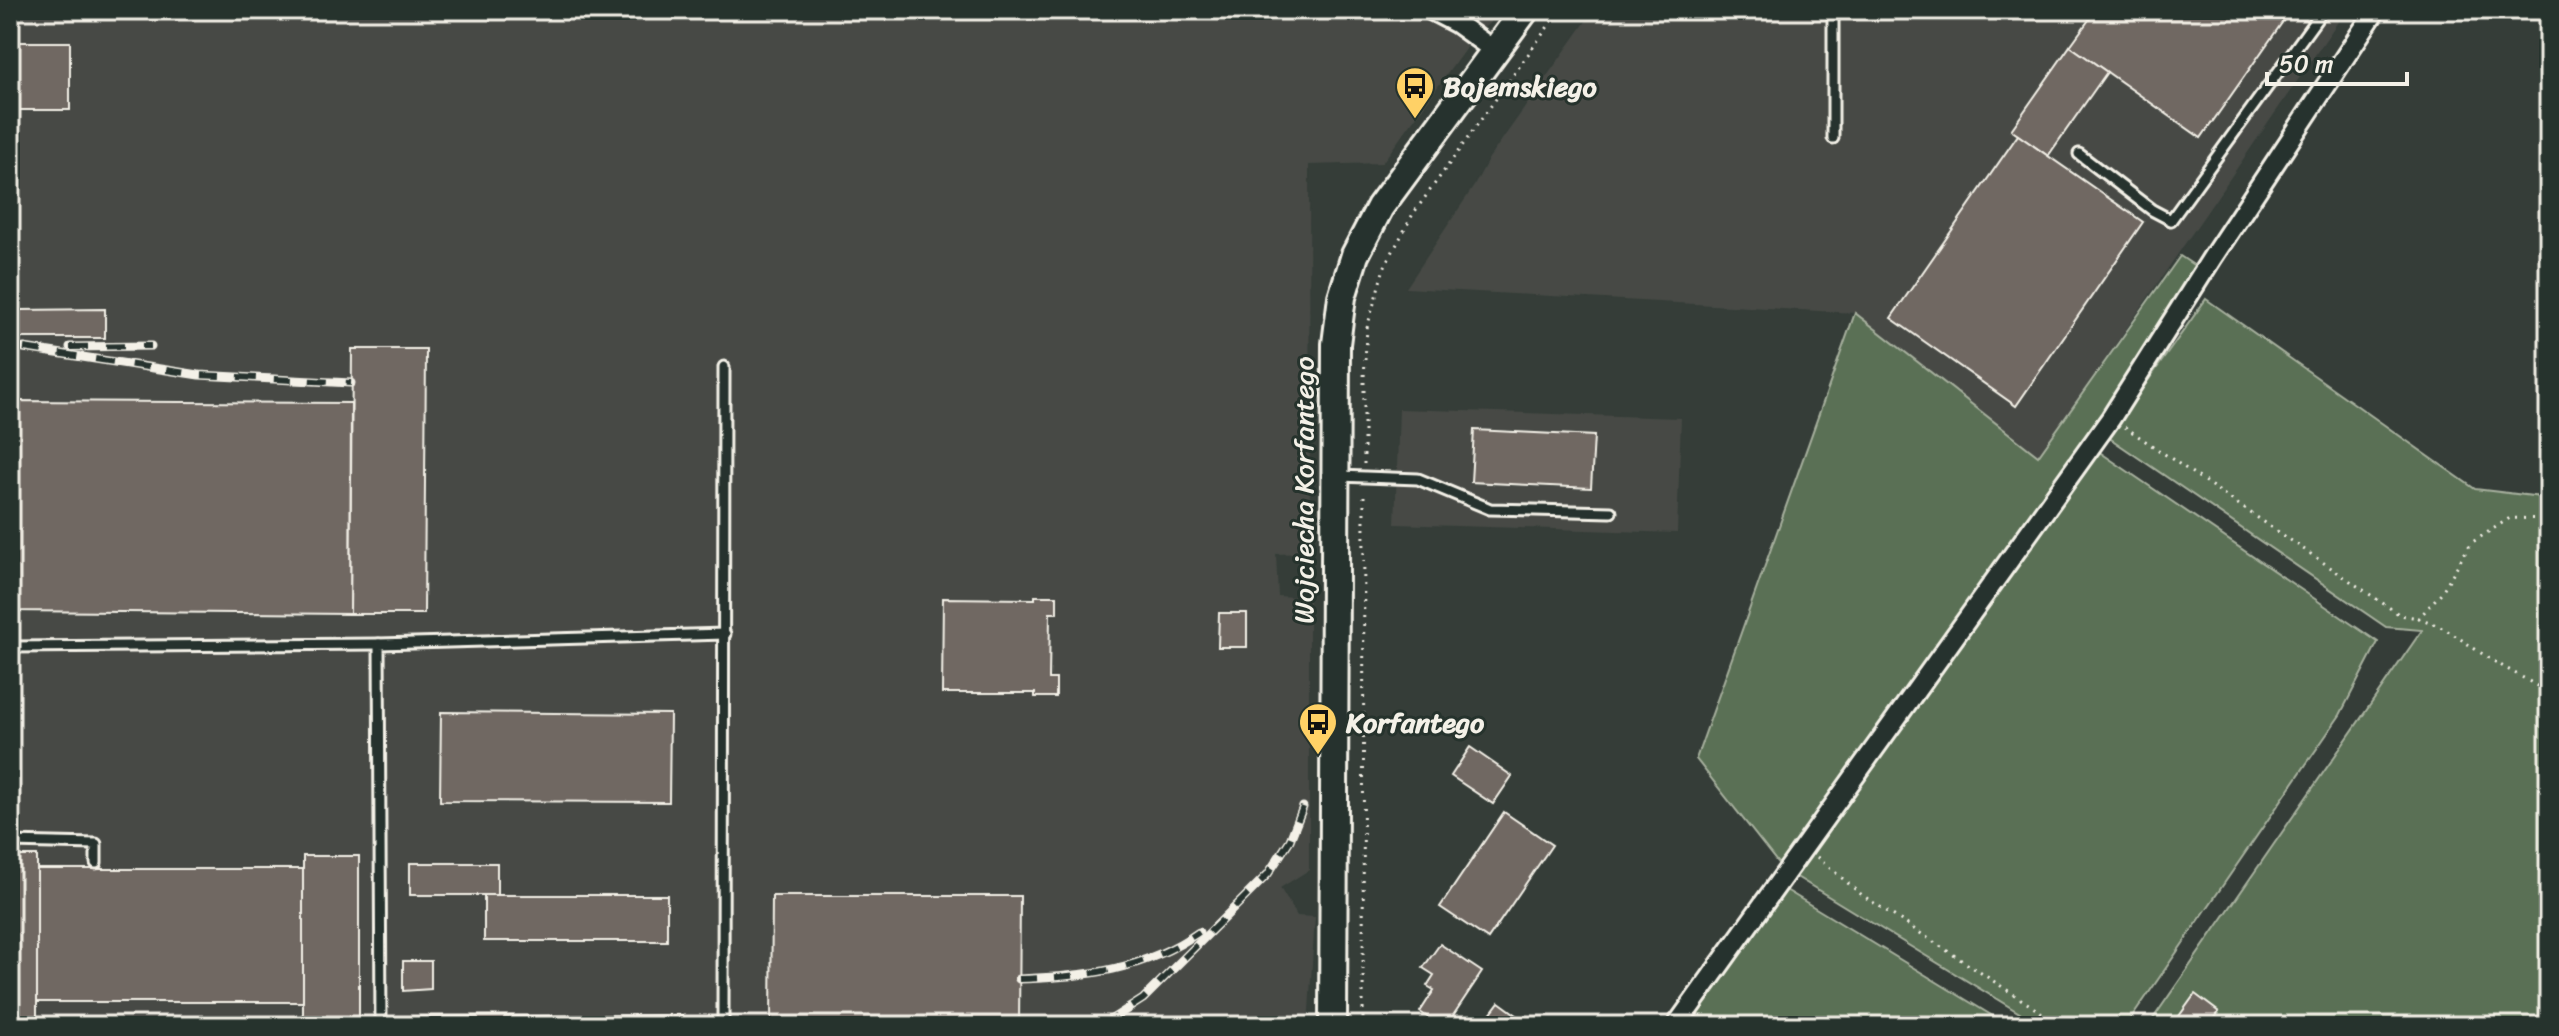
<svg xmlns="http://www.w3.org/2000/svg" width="2559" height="1036" font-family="Sriracha,sans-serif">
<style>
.built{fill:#464a45}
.green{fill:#5a7055;stroke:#a7b09e;stroke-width:2}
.building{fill:#6f6762;stroke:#f4f1e8;stroke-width:2}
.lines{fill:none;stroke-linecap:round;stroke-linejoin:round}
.lane-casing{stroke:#f4f1e8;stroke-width:15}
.street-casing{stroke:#f4f1e8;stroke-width:24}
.secondary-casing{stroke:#f4f1e8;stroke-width:32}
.path{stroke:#f4f1e8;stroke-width:3;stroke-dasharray:2 6;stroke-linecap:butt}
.lane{stroke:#26332d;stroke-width:9}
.street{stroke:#26332d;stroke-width:18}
.secondary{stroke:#26332d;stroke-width:26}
.rail-casing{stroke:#f4f1e8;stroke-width:9}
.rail{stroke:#26332d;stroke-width:6;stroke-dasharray:18;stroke-linecap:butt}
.labels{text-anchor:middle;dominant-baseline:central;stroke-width:6;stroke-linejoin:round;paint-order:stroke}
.poi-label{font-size:28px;font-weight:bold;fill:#f4f1e8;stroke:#26332d;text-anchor:start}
.street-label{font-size:28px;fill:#f4f1e8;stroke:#26332d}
</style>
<rect width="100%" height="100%" fill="#353d38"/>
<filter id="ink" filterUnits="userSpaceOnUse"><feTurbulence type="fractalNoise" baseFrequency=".0125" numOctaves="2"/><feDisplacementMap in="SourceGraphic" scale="16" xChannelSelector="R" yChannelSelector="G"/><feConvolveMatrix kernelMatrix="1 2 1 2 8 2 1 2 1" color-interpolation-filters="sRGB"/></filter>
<g filter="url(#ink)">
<g class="built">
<path d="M10,10H1486L1491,22L1477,33L1382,163L1309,165L1310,553L1276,554L1278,596L1309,598V870L1280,888L1297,916L1315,917L1308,1026H10Z"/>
<path d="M1594,10H2346L2038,457L1855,313L1406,288L1474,186L1489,158Z"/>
<path d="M1399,409L1681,418L1677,533L1395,524Z"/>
</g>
<g class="green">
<path d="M2180,256L2204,272L1781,867L1696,759L1855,313L2038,456Z"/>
<path d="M2206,299L2475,489L2549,498V1026H2148L2422,630L2386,627L2108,437Z"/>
<path d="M2098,451L2378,642L2340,715L2126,1026H2041L1795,876Z"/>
<path d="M1786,890L2009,1026H1688Z"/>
</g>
<g class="building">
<path d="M2096,10H2291L2201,138L2070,46Z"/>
<rect x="10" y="42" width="60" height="68"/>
<path d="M2070,46L2107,72L2048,156L2011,130Z"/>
<path d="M2018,135L2143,222L2016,406L1891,318Z"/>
<path d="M105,309V338H20V310Z"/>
<path d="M352,349H426L424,614H350Z"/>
<path d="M10,401L351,403L350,614L10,611Z"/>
<path d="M1474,430L1594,436L1591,488L1471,482Z"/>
<path d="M1035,596H1057V613H1050L1049,679H1056V697H1035V693H942L943,598L1035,599Z"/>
<path d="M1219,613H1247V647H1218Z"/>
<path d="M441,712L670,714L669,802L440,801Z"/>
<path d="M1470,747L1512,776L1493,804L1451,776Z"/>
<path d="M1504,812L1552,845L1488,939L1440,907Z"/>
<rect x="10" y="856" width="27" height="170"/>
<rect x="303" y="856" width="56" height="170"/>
<rect x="410" y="863" width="87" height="32"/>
<rect x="37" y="869" width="266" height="133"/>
<rect x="484" y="895" width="183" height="46"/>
<path d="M772,896H1020L1019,1026H771Z"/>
<path d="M1440,944L1482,972L1446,1026H1441L1420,1012L1434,990L1427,986L1434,975L1423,968Z"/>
<path d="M403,961H431V989L403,991Z"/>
<path d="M2195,994L2219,1012L2209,1026H2172Z"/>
<path d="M1499,1002L1525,1021L1521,1026H1481Z"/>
<path d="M682,1015V1026H401V1017Z"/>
</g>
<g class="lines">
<defs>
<g id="lane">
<path d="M1833,10V138"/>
<path d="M2079,154L2152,210L2171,220L2323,10"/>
<path d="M1339,476L1418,479L1490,509L1611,512"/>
<path d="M10,647L379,644"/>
<path d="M10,842L96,844V863"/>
<path d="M381,1026L379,644L725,634"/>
<path d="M723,1026L724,367"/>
</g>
<g id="street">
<path d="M1431,10L1456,23L1495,51"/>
<path d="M1676,1026L2111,418L2212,258L2376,10"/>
</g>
<path id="secondary" d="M1333,1026L1336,344L1342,297L1355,255L1380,207L1525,10"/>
</defs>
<use href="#lane" class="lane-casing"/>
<use href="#street" class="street-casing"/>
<use href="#secondary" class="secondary-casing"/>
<g class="path">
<path d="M2125,427L2400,615L2419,618"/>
<path d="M1364,464V377L1367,328L1384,268L1413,214L1560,10"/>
<path d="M2549,519L2510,518L2471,543L2441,593L2419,618C2447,628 2460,639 2484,655C2505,669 2528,679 2549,694"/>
<path d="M1817,857L1862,895L2062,1026"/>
<path d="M1363,1026L1364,492"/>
</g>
<use href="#lane" class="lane"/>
<use href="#street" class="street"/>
<use href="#secondary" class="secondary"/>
<defs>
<g id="rail">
<path d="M70,347L151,346"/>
<path d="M24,348L199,375L351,383"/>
<path d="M1019,979C1084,977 1145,970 1199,932"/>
<path d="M1101,1026L1143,999L1268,874L1290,840L1303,807"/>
</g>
</defs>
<use href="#rail" class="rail-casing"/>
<use href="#rail" class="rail"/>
</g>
</g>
<defs>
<symbol id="bus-pin" viewBox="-11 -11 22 30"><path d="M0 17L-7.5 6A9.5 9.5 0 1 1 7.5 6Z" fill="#ffd166" stroke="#26332d"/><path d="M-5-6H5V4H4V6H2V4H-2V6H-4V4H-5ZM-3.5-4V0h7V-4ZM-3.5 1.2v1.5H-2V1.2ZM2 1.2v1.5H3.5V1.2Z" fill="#111"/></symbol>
</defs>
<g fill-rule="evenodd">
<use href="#bus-pin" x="1393" y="64" width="44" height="60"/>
<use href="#bus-pin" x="1296" y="700" width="44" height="60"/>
</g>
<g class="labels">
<g class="poi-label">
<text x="1443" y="86">Bojemskiego</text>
<text x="1346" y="722">Korfantego</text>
</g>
<g class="street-label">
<text transform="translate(1303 490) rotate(-90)">Wojciecha Korfantego</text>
</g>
</g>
<rect width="2559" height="1036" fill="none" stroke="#26332d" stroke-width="40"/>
<rect x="20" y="20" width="2519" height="996" fill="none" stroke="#f4f1e8" stroke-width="3" filter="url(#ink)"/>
<path d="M2267 72v12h140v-12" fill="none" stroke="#f4f1e8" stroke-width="4"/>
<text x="2279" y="72" font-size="24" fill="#f4f1e8" stroke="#26332d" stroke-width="6" paint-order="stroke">50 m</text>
</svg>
